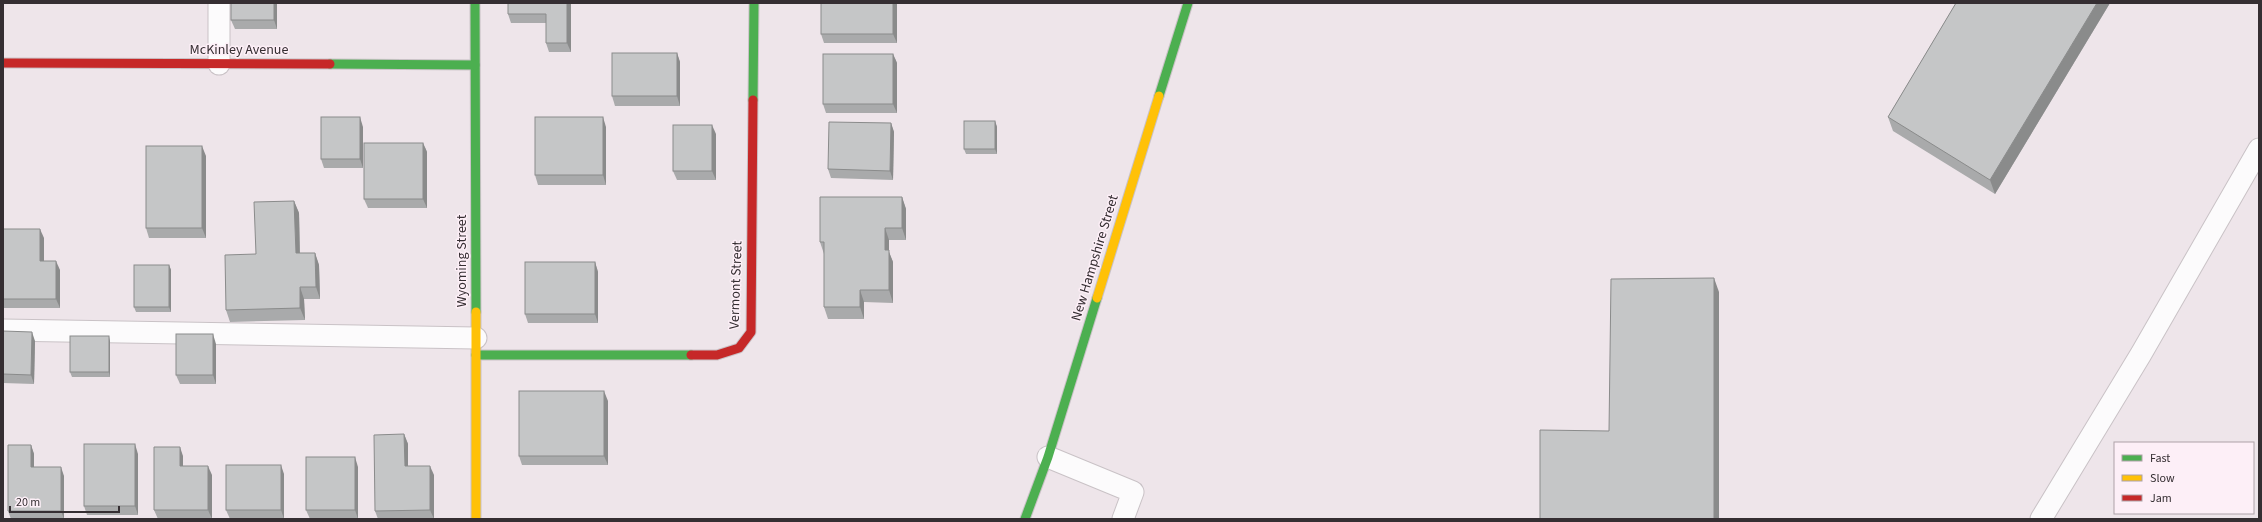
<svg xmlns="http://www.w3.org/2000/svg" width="2262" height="522" font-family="'Source Sans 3',sans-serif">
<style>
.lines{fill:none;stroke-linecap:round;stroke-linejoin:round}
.lane-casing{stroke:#c9c2c6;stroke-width:23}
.fast-casing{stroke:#c9c2c6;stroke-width:11}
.slow-casing{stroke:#c9c2c6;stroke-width:11}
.jam-casing{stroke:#c9c2c6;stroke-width:11}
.lane{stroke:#fcfbfc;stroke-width:21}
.fast{stroke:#4caf50;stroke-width:9}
.slow{stroke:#ffc107;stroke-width:9}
.jam{stroke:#c62828;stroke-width:9}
.wall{fill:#a9aaab}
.shaded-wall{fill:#8a8b8b}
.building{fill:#c5c6c7;stroke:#8a8b8b}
.labels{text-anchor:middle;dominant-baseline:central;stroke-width:3;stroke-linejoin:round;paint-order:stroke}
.street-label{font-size:14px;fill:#352e32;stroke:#fdeff7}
</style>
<rect width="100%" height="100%" fill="#eee5ea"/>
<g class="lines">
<defs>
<g id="lane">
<path d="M219,3V64"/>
<path d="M3,330L476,338"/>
<path d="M1048,457L1133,492L1123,519"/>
<path d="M2041,519L2141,354L2259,149"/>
</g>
<g id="fast">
<path d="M475,3L476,312"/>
<path d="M330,64L475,65"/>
<path d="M1159,96L1188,3"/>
<path d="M753,100L754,3"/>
<path d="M476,355H691"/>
<path d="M1025,519L1048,457L1097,298"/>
</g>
<g id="slow">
<path d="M1097,298L1159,96"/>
<path d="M476,312V519"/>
</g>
<g id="jam">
<path d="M3,63L330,64"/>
<path d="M691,355H717L739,348L751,332L753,100"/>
</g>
</defs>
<use href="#lane" class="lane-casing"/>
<use href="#fast" class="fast-casing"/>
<use href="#slow" class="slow-casing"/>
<use href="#jam" class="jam-casing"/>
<use href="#lane" class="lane"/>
<use href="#fast" class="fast"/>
<use href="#slow" class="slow"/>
<use href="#jam" class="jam"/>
</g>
<g class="wall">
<path d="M277,3V29H235L231,20Z"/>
<path d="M571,3V52H549L546,43V23H511L508,14Z"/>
<path d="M897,3V43H824L821,34Z"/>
<path d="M1956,3H2110L1995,194L1893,131L1888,117Z"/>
<path d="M677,53L680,62V106H615L612,96Z"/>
<path d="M893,54L897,63V113H826L823,104Z"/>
<path d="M995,121L997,127V154H966L964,149Z"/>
<path d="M891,123L894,132L893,180L831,178L828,169Z"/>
<path d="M363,127V168H324L321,159Z"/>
<path d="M606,127V185H538L535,175Z"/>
<path d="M716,134V180H677L673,171Z"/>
<path d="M423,143L427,152V208H368L364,199Z"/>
<path d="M206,156V238H149L146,228Z"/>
<path d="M902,197L906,209V240H889V252L893,262V303L864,302V319H828L824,307V254L820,242Z"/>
<path d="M294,201L299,213L300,253H315L319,265L320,299H304L305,320L230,322L226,310L256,254Z"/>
<path d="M3,229L44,238V261L60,270V308H3Z"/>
<path d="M595,262L598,272V323H528L525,314Z"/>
<path d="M169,265L171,270V312H136L134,307Z"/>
<path d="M3,331L35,341L34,384L3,383Z"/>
<path d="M110,341V377H72L70,372Z"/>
<path d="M216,344V384H180L176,375Z"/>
<path d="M608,401V465H522L519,456Z"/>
<path d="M404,434L408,444V466L434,475V519H378L375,511Z"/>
<path d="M31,445L34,454V467L64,476V519H11L8,511Z"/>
<path d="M138,454V515H87L84,506Z"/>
<path d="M183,456V466L212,475V519H158L154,510Z"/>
<path d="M358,467V519H310L306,510Z"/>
<path d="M284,474V519H230L226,510Z"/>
</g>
<g class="shaded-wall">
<path d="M274,3H277V29L274,20Z"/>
<path d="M567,3H571V52L567,43Z"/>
<path d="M893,3H897V43L893,34Z"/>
<path d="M2097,3H2110L1995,194L1990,180Z"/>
<path d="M677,53L680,62V106L677,96Z"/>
<path d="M893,54L897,63V113L893,104Z"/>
<path d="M360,117L363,127V168L360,159Z"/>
<path d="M603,117L606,127V185L603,175Z"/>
<path d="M995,121L997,127V154L995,149Z"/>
<path d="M891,123L894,132L893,180L890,171Z"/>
<path d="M712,125L716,134V180L712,171Z"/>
<path d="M423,143L427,152V208L423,199Z"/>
<path d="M202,146L206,156V238L202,228Z"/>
<path d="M902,197L906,209V240L902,228Z"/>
<path d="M294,201L299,213L300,265L296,253Z"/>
<path d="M885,228L889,240V252L893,262V303L889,290L885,250Z"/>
<path d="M40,229L44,238V270L40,261Z"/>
<path d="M315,253L319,265L320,299L316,287Z"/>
<path d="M56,261L60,270V308L56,299Z"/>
<path d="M595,262L598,272V323L595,314Z"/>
<path d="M169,265L171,270V312L169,307Z"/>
<path d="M1714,278L1719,292V519H1714Z"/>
<path d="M300,287L304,299L305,320L300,308Z"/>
<path d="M860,290L864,302V319L860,307Z"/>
<path d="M32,332L35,341L34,384L31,375Z"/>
<path d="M213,334L216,344V384L213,375Z"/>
<path d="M109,336L110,341V377L109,372Z"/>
<path d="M604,391L608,401V465L604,456Z"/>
<path d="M404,434L408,444V475L405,466Z"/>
<path d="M135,444L138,454V515L135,506Z"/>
<path d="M31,445L34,454V476L31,467Z"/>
<path d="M180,447L183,456V475L180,466Z"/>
<path d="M355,457L358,467V519L355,510Z"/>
<path d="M281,465L284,474V519L281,510Z"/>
<path d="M208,466L212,475V519L208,510Z"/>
<path d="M430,466L434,475V519L430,510Z"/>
<path d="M61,467L64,476V519L61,511Z"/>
</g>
<g class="building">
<rect x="231" y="3" width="43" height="17"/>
<path d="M508,3H567V43H546V14H508Z"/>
<rect x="821" y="3" width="72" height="31"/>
<path d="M1956,3H2097L1990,180L1888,117Z"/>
<rect x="612" y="53" width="65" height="43"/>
<rect x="823" y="54" width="70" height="50"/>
<rect x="321" y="117" width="39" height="42"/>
<rect x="535" y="117" width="68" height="58"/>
<rect x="964" y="121" width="31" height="28"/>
<path d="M829,122L891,123L890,171L828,169Z"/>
<rect x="673" y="125" width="39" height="46"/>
<rect x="364" y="143" width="59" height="56"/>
<rect x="146" y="146" width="56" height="82"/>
<path d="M820,197H902V228H885V250H889V290H860V307H824V242H820Z"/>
<path d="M294,201L296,253H315L316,287H300V308L226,310L225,255L256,254L254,202Z"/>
<path d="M3,229H40V261H56V299H3Z"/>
<rect x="525" y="262" width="70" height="52"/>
<rect x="134" y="265" width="35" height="42"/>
<path d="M1714,278V519H1540V430L1609,431L1611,279Z"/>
<path d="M3,331L32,332L31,375L3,374Z"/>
<rect x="176" y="334" width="37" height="41"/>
<rect x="70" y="336" width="39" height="36"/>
<rect x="519" y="391" width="85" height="65"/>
<path d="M404,434L405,466H430V510L375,511L374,435Z"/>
<rect x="84" y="444" width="51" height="62"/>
<path d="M8,445H31V467H61V511H8Z"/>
<path d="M154,447H180V466H208V510H154Z"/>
<rect x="306" y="457" width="49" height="53"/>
<rect x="226" y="465" width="55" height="45"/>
</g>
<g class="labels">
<g class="street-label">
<text x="239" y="50">McKinley Avenue</text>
<text transform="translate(1095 258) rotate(-73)">New Hampshire Street</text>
<text transform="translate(462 261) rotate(-90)">Wyoming Street</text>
<text transform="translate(736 285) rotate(-88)">Vermont Street</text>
</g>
</g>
<rect width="2262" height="522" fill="none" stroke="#352e32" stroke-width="8"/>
<rect x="2114" y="442" width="140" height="72" fill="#fdeff7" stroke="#ada2a8"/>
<rect x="2122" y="455" width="20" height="6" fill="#4caf50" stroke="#ada2a8"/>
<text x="2150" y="462" font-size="12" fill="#352e32">Fast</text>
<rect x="2122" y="475" width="20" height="6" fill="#ffc107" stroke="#ada2a8"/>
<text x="2150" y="482" font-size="12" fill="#352e32">Slow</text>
<rect x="2122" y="495" width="20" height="6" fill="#c62828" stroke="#ada2a8"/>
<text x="2150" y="502" font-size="12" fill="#352e32">Jam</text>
<path d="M10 506v6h109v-6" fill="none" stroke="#352e32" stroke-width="2"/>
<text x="16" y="506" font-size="12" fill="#352e32" stroke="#fdeff7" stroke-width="3" paint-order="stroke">20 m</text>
</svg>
